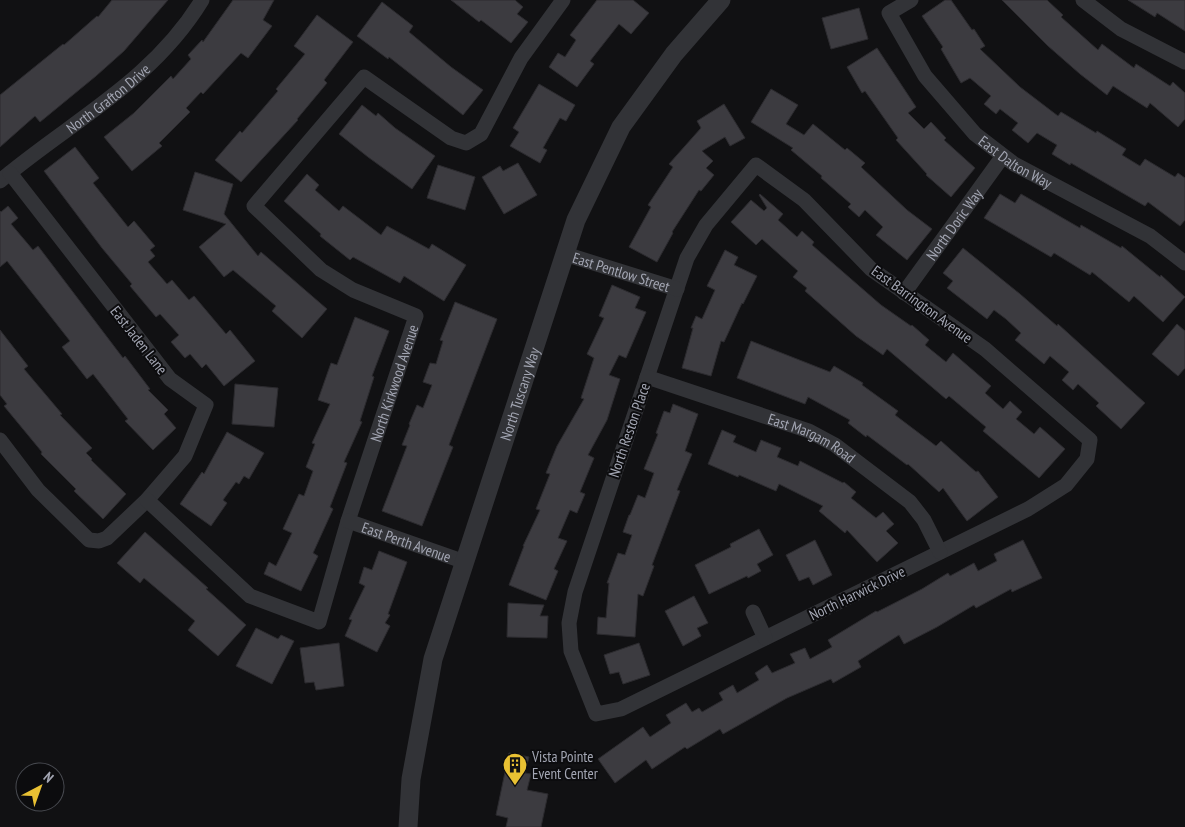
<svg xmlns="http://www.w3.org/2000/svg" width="1185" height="827" font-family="'PT Sans Narrow',sans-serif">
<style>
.building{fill:#3c3b40;stroke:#2c2b2f}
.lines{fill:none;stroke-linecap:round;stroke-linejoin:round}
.minor{stroke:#323337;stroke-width:15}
.tertiary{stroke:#323337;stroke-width:19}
.labels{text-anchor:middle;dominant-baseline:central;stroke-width:4;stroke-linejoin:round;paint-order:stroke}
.street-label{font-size:15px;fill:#a3a6b3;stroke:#0c0c0e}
.poi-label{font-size:15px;fill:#a3a6b3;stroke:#0c0c0e;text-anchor:start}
</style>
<rect width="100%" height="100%" fill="#111113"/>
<g class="building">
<path d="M112,0H168L124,51L96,76L40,122L35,116L0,147V95L63,44L64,45L97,16L98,17Z"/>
<path d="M233,0H274L263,20L272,26L248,58L241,53L203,94L201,92L186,108L190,112L159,143L162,146L132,171L104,137L134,113L171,76L173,79L191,59L188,55L202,40L203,42Z"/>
<path d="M451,0H515L523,7L517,14L528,22L511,43L481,20L479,22Z"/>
<path d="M597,0H633L649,13L631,34L619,24L590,61L594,64L577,87L549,67L558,53L565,57L576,40L570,35Z"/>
<path d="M945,0H951L972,30L974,29L985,46L980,49L1020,87L1058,116L1061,112L1096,133L1097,131L1126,149L1122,155L1140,166L1145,159L1175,177L1178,173L1185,178V220L1180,226L1148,202L1145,206L1071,163L1070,165L1052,154L1057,145L1037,133L1028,143L1012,130L1018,123L1000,109L996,114L984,104L991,96L970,78L961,83L941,49L943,47L922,16Z"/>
<path d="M1002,0H1047L1063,15L1061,17L1098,50L1102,44L1134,68L1136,64L1170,86L1173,82L1185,93V119L1178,127L1150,103L1147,108L1113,86L1107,95L1080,74L1048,46Z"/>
<path d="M1128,0H1185V31L1157,13L1155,17Z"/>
<path d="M382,2L413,26L409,32L451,67L483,90L463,115L389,57L388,59L357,36Z"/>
<path d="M859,8L868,39L831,49L822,18Z"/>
<path d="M317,15L353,42L324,80L327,83L297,119L298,120L241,182L215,160L240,131L242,133L278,91L276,89L305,54L294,46Z"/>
<path d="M877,48L916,107L908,113L924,129L931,122L946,138L944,140L975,168L951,197L926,175L927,174L896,140L898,138L865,91L862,93L847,67Z"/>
<path d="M539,84L575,105L566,121L560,118L543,148L547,150L540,163L510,146L519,132L513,128Z"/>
<path d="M771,89L798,105L786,124L804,135L813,124L845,150L847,148L865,163L861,167L907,210L932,229L907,260L876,235L883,227L865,210L859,217L848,207L851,204L821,178L822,176L791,150L793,148L751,122Z"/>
<path d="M724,104L745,138L730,146L725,137L702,151L713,161L706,168L714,175L701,191L699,190L672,232L673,233L657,262L629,247L651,207L648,205L673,167L669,164L701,128L697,121Z"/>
<path d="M362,105L376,116L378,113L395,128L435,156L412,189L368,157L339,134Z"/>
<path d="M75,147L99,178L93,183L128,227L134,221L155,246L150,250L155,256L148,262L167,284L172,280L189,300L194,296L226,334L230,330L255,361L224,386L206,364L202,368L190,354L185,358L171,342L179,335L160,314L156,317L130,286L132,284L102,248L44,171Z"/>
<path d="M518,163L537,195L504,214L482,177L500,166L503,171Z"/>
<path d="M438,165L475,177L465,210L427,198Z"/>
<path d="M195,172L233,184L224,214L258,256L261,252L327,309L302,338L272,311L276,306L233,270L224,277L199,247L226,224L183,210Z"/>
<path d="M307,174L319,185L315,190L339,211L343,206L381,235L387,226L429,249L432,244L466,265L444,301L404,276L400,283L353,257L350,260L320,236L321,234L284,201Z"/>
<path d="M760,194L783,214L778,220L797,237L802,231L814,242L812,245L881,305L911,326L912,325L929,340L925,345L946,362L953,353L991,386L985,393L1003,409L1010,401L1022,412L1016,419L1034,434L1040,427L1065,449L1039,478L983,431L986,427L949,396L946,399L887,349L883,355L856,336L805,291L807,288L793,277L798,271L762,239L756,245L731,222L751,200L764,211L767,208L759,195Z"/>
<path d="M1000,194L1015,203L1021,194L1080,228L1081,225L1121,248L1122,246L1160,277L1161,275L1185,297L1163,322L1134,296L1129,302L1092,272L1090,275L1054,253L1051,257L984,218Z"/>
<path d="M8,206L18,218L11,224L33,250L38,246L123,358L125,356L150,389L148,390L168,410L164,414L176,428L153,450L125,421L128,419L93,374L87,379L62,347L70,341L7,261L0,267V211L1,212Z"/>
<path d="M963,248L1020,294L1057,326L1058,324L1145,403L1121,429L1096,406L1099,403L1078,384L1073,390L1062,380L1069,372L1050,356L1044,364L1015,340L1021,333L1006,319L994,310L987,319L947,288L953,281L943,273Z"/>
<path d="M725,250L738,257L734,265L757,276L743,304L742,303L724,342L721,341L711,376L682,368L693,328H691L696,316L702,319L715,290L707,286Z"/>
<path d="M612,285L640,297L635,308L646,312L626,358L619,355L609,375L620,379L607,420L588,455L594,458L580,492L585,494L577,513L570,510L558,538L567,541L554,569L558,571L546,600L509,585L524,546H523L540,510L536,509L550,474L546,473L557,446L584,399L581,398L594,358L587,354L604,318L599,316Z"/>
<path d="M455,302L497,319L449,445L453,447L422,526L382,511L407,446L402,445L410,425L409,424L417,405L423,408L432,385L423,382L430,363L436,364L443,341L440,340Z"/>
<path d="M355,317L389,331L372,376L374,377L360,421L362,422L344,462L347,463L330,507L333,509L313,553L318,556L301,591L264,574L269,562L276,566L292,533L283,529L299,494L304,496L313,471L306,467L315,444L312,443L330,404L318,400L331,363L337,365Z"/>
<path d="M1177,324L1185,331V368L1178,376L1152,354Z"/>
<path d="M0,330L28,366L24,369L62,414L60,415L92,448L86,453L92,459L91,460L126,494L103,519L74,491L76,489L41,454L42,452L4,406L7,404L0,395Z"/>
<path d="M751,341L830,372L834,366L863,383L862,385L898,411L895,415L936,446L941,441L976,472L978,471L998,497L967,521L943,488L939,492L908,464L907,465L867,435L866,437L848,423L850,420L808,397L805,404L737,378Z"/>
<path d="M235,384L278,388L274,427L232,424Z"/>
<path d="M673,404L698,414L685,451L692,454L677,490L680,491L652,565L654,566L643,596L638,594L635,637L597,634L598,617L606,618L609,583H607L618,553L625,555L632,535L623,532L629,515H630L638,495L645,498L654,473L644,469L658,434L656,433L664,411L670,413Z"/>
<path d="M722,430L736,436L733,442L756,452L761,440L781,448L777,457L798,466L800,461L843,483L844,482L856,492L851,498L876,518L883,512L894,524L886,531L898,543L877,562L847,530L845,533L819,511L823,506L779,484L776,491L739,475L738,477L708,464Z"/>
<path d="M227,432L264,453L249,479L244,476L239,484L236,482L223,500L227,503L211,526L180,504L202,472L204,474Z"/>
<path d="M759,529L773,555L757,564L761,571L748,578L747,576L709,594L695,565L731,547L730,544Z"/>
<path d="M145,532L208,588L206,589L246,625L218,656L188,630L195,621L144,578L140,583L117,563Z"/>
<path d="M815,540L832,575L813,585L809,577L799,581L786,555Z"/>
<path d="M1023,540L1042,578L1012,592L1011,589L976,608L974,605L937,627L904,644L899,635L858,661L861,667L833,683L831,679L787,698L723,734L720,729L687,749L685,747L652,769L646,760L615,783L598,759L643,727L650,737L671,723L666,715L686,703L692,712L699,708L702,712L723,700L719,693L733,685L737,693L759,680L755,673L767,665L772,673L795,663L790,654L805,648L810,659L832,647L828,640L876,611L877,612L922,589L948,573L950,576L974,563L978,571L997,561L994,554Z"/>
<path d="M379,551L407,562L388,614L390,615L385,623L390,626L377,652L345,636L352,620L349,619L365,586L359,583L364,567L372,570Z"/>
<path d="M694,596L708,623L697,628L701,636L683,646L665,611Z"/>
<path d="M508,603L544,605L540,616H548L547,638L507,637Z"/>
<path d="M256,628L278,639L281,635L294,641L272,684L236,666Z"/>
<path d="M339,643L344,686L316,690L314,682L305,683L300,648Z"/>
<path d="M639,643L650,675L623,684L619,672L610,674L604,655Z"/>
<path d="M509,753L529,757L525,773L531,774L527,790L548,794L541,827H506L508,818L496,815Z"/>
</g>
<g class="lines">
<g class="minor">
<path id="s1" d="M911,0L889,13L925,76L975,134L1014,164L1150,236L1185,263"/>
<path d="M1083,0L1121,29L1185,62"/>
<path d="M756,165L804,200L871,269L985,349L1090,440L1087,459L1066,485L1028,509L621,709L596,714L571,651L569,623L575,592L687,258L706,225Z"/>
<path id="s2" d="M0,181C71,121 152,82 202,0"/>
<path id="s3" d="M565,254L677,289"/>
<path id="s4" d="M904,293L1003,156"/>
<path id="s5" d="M647,377L809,431L835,445L910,502L924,520L940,552"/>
<path d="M0,440L38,490L89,540L99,541L107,538L147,500L185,456L206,405L170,379L10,173"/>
<path id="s6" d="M147,500L250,596L319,622L348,521L416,316L353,290L321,270L254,206L364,77L451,138L466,143L481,134L521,58L563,0"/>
<path id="s7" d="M348,521L465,562"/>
<path d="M753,612L765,638"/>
</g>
<path class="tertiary" id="s8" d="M408,827L411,779L433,659L576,220L621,127L674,54L721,0"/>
</g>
<defs>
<symbol id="building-pin" viewBox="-11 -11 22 30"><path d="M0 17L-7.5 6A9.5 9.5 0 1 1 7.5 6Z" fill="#e9c133" stroke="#0c0c0e"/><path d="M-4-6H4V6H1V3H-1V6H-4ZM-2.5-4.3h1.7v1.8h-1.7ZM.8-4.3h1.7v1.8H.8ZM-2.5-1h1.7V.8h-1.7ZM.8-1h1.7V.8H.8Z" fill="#111"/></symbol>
</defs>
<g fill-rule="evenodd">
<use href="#building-pin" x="501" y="751" width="28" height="38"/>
</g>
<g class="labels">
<g class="street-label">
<text stroke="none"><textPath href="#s2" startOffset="136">North Grafton Drive</textPath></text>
<text stroke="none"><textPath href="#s1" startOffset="224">East Dalton Way</textPath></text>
<text stroke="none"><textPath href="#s4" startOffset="85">North Doric Way</textPath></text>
<text stroke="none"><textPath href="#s3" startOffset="59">East Pentlow Street</textPath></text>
<text transform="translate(922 304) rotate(36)">East Barrington Avenue</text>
<text transform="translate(139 340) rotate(52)">East Jaden Lane</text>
<text stroke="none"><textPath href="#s6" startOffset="465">North Kirkwood Avenue</textPath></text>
<text stroke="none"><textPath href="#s8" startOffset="449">North Tuscany Way</textPath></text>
<text transform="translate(629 430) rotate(-71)">North Reston Place</text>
<text stroke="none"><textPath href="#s5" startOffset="176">East Margam Road</textPath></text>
<text stroke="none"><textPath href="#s7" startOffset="62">East Perth Avenue</textPath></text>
<text transform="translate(857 593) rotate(-26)">North Harwick Drive</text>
</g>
<g class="poi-label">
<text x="532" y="756">Vista Pointe<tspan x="532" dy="17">Event Center</tspan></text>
</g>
</g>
<g transform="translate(40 787) rotate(41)"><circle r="24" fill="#0c0c0e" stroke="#484a50"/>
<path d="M0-4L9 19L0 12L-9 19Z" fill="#e9c133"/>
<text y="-8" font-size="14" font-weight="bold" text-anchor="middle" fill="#a3a6b3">N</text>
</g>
</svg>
